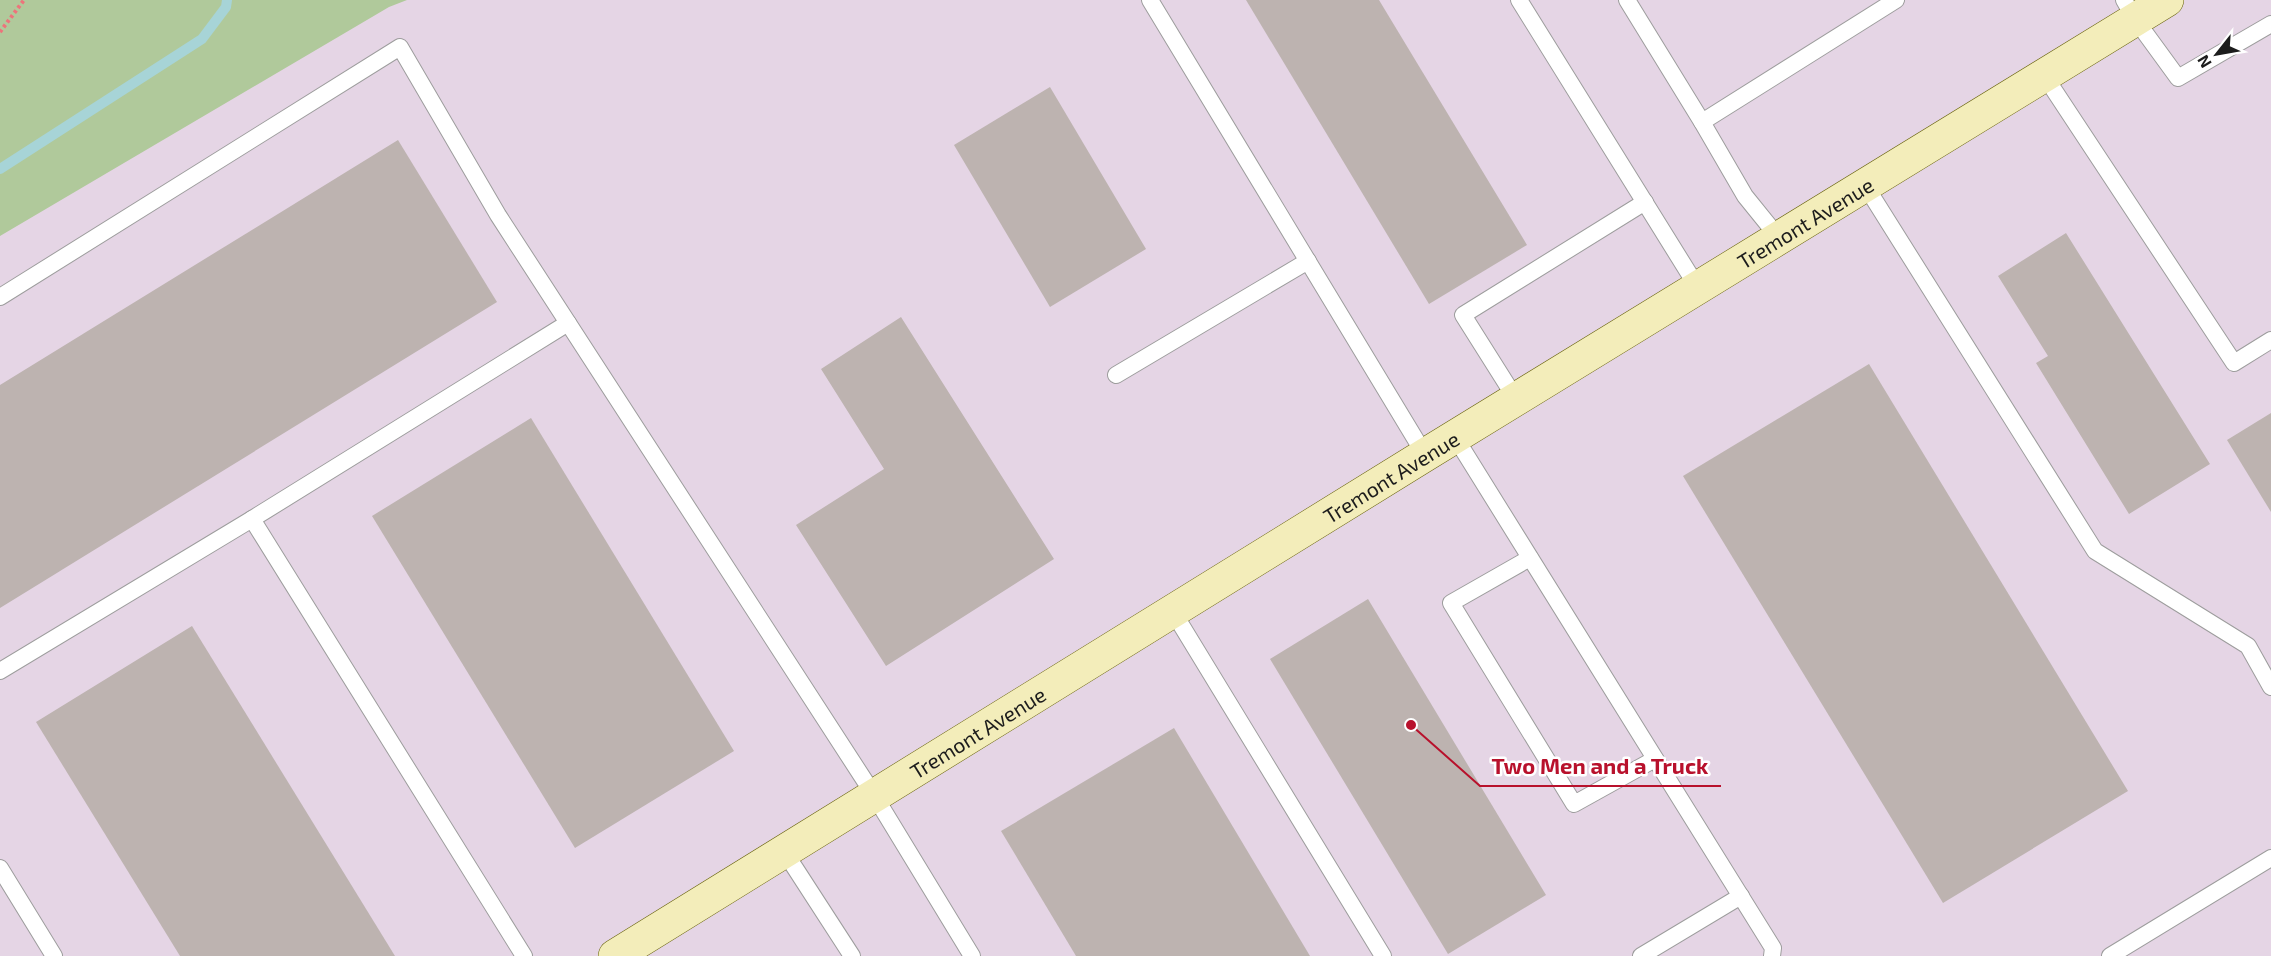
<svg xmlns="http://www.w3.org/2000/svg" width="2271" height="956" font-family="'Exo 2',sans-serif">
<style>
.industrial{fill:#e5d5e5}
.forest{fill:#b0c99b}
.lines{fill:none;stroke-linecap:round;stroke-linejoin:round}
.stream{stroke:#a7d4d7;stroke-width:10}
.building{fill:#bdb3b0}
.lane-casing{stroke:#9d9d9d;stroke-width:18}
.secondary-casing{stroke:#69640e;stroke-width:34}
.path{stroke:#ed747b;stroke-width:4;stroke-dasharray:3 3;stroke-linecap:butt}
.lane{stroke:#fff;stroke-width:16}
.secondary{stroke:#f3edba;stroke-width:33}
.labels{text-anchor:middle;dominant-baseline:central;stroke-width:5;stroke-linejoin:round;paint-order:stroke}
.street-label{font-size:21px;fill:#1c1c1c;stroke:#fff}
.leader{fill:none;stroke:#b8112c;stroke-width:2}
.callout-dot{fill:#b8112c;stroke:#fff;stroke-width:2}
.callout-label{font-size:22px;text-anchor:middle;font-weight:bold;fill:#b8112c;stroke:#fff;stroke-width:5;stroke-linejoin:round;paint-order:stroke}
</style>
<rect width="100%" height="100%" fill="#ede8e3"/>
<rect class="industrial" x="0" y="0" width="2271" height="956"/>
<path class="forest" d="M0,0H407L389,7L0,236Z"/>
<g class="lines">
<path class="stream" d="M0,169L202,39L226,7L227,0"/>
</g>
<g class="building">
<path d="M1246,0H1379L1527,245L1429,304Z"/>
<path d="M1050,87L1146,249L1050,307L954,145Z"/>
<path d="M398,140L497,302L0,608V385Z"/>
<path d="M2066,233L2210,464L2129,514L2036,363L2048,356L1998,276Z"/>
<path d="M901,317L1054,559L886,666L796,525L884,469L821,369Z"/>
<path d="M1869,364L2128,791L1943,903L1683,476Z"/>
<path d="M2271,413V512L2227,440Z"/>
<path d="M531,418L734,751L575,848L372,516Z"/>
<path d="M1368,599L1546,895L1448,954L1270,659Z"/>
<path d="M192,626L395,956H180L36,722Z"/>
<path d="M1174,728L1310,956H1076L1001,831Z"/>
</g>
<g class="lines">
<defs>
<g id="lane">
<path d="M1150,0L1425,455"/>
<path d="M1519,0L1698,288"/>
<path d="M1627,0L1702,122"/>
<path d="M2124,0L2135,19L2178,78L2271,24"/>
<path d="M2044,75L2234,363L2271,340"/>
<path d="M1865,185L2095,551L2248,646L2271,687"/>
<path d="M1779,238L1745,196L1702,122L1896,0"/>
<path d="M0,297L400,47L498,215L874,795L972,956"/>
<path d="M1116,375L1308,261"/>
<path d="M1516,399L1463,315L1645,202"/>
<path d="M1455,437L1773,948L1772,956"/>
<path d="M252,519L524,956"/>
<path d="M1530,558L1451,603L1574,804L1655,759"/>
<path d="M1172,610L1383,956"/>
<path d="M0,671L252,519L568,323"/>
<path d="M784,851L852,956"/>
<path d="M0,868L54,956"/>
<path d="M1641,956L1741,896"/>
<path d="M2110,956L2271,858"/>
</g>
<g id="secondary">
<path id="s1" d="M615,956L1425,455L2167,0"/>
</g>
</defs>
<use href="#lane" class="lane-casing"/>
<use href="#secondary" class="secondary-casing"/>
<path class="path" d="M0,32L24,0"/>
<use href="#lane" class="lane"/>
<use href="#secondary" class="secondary"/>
</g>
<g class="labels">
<g class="street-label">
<text stroke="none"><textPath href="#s1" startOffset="1398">Tremont Avenue</textPath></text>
<text stroke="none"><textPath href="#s1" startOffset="912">Tremont Avenue</textPath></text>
<text stroke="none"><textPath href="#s1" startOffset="426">Tremont Avenue</textPath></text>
</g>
</g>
<path class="leader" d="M1411 725L1480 786H1721"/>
<circle class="callout-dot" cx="1411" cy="725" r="6"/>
<g class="callout-label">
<text x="1600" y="774">Two Men and a Truck</text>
</g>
<g transform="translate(2217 54) rotate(239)" stroke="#ffffff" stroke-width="4.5" paint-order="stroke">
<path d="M0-4.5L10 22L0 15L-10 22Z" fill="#1c1c1c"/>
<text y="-9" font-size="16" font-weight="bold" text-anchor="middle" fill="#1c1c1c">N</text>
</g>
</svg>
